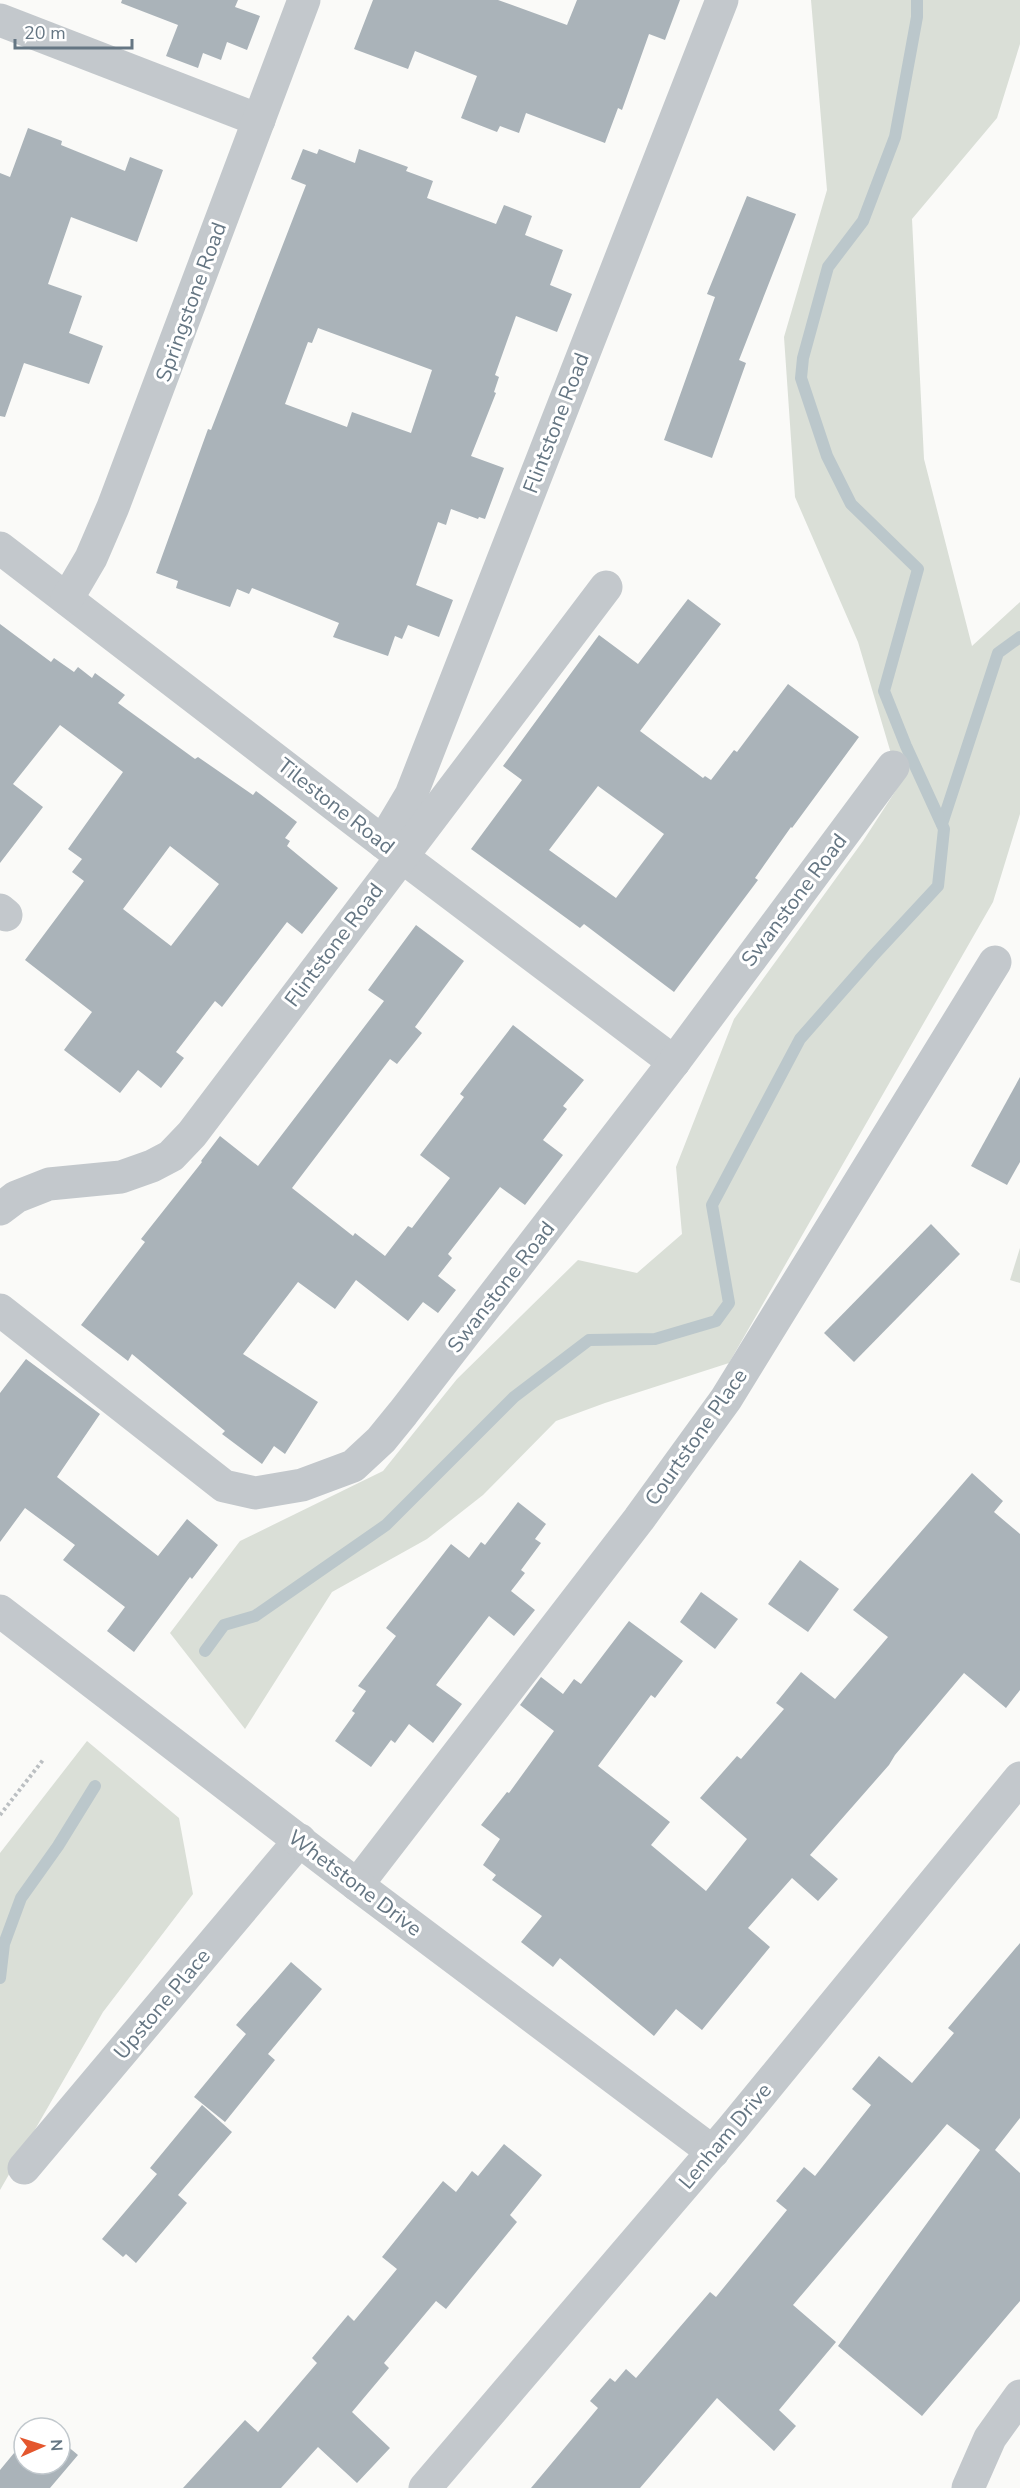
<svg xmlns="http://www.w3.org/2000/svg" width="1020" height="2488" font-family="'Nunito Sans',sans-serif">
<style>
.green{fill:#dadfd7}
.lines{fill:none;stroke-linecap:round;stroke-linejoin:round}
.stream{stroke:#bbc7cb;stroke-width:12}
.building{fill:#aab3b9;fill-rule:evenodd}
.path{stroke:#bbbfc2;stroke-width:4;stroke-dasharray:3 3;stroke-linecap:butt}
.minor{stroke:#c3c8cc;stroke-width:33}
.tertiary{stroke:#c3c8cc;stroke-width:33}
.labels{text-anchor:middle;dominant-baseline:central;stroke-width:6;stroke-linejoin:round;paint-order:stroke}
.street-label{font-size:21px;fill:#657683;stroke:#fff}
</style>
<rect width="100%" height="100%" fill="#fafaf8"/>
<g class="green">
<path d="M811,0H1020V44L997,118L912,219L924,459L972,646L1020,602V814L993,902L729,1363L605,1403L556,1421L483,1495L427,1539L332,1592L245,1729L170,1633L240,1541L383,1471L457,1379L578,1260L637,1273L682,1234L676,1167L734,1019L863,841L900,784L858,642L795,497L784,337L827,190Z"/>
<path d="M1020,1248V1283L1010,1280Z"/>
<path d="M87,1741L179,1818L193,1894L103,2012L0,2190V1853Z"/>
</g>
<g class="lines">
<g class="stream">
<path d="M942,824L998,653L1020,637"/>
<path d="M205,1651L224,1625L255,1616L386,1525L514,1397L589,1340L655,1339L716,1321L729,1303L712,1205L800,1039L873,956L938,886L944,829L906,746L884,691L918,569L851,504L827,456L801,378L803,358L828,267L863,221L895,137L917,17V0"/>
<path d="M0,1978L4,1944L21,1898L58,1846L95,1786"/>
</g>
</g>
<g class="building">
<path d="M122,0H238L235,7L260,16L247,50L227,42L221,60L203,53L198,68L166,56L178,25L121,3Z"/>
<path d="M373,0H498L567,25L577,0H680L665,40L649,34L622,110L618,108L605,143L526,113L519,133L500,126L497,132L461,118L477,76L415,51L408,69L354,49Z"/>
<path d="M28,128L62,141L61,145L125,171L130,157L163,170L137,242L71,217L48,284L82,296L69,333L103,346L89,384L24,363L5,417L0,416V173L10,177Z"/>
<path d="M303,149L317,154L319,149L355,163L359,149L408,167L406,171L433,181L427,198L496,224L504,205L532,216L525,235L563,250L550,285L572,294L557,332L516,316L495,375L499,377L494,392L496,393L471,456L504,468L485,519L479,517L478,519L451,509L446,525L438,522L416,585L453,600L439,637L408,625L402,639L395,636L388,656L333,637L339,623L252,588L249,594L237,589L230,607L176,588L178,581L156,573L208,429L211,430L306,185L291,179ZM318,328L432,370L411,433L352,412L347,427L285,404L308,342L312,343Z"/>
<path d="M747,196L796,214L739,360L746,363L712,458L664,440L715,297L707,294Z"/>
<path d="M688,599L721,624L640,731L703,778L705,776L711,780L734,750L737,752L788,684L859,737L792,828L791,827L755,878L758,880L674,992L584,924L580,928L471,849L522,780L503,766L599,635L638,664ZM598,786L664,834L616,898L549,850Z"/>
<path d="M0,624L51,662L54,658L74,672L78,667L92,678L95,673L125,695L118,703L195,759L198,757L253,795L256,791L297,822L285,838L290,841L287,846L338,888L302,934L287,922L222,1007L215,1001L176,1052L184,1058L161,1088L138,1070L120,1093L64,1050L92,1012L25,960L84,881L72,872L82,859L68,849L123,772L60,725L13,784L43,807L0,863ZM170,846L219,884L171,946L123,909Z"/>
<path d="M416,925L464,961L415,1027L422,1033L397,1064L390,1059L292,1188L353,1236L355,1233L385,1256L408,1226L412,1228L450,1178L420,1155L464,1097L460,1094L513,1025L584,1080L563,1106L567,1109L543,1140L563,1155L525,1205L500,1187L448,1254L452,1258L438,1276L456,1290L438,1313L423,1302L408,1321L356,1280L335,1309L298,1282L243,1354L318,1402L285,1454L274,1446L262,1464L222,1434L225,1431L132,1354L128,1361L81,1325L145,1242L141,1239L202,1162L201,1161L220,1136L258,1166L384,1001L368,990Z"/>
<path d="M1020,1077V1162L1007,1185L971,1166Z"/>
<path d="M931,1224L960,1254L854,1362L824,1333Z"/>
<path d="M26,1359L100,1414L57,1477L158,1556L187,1519L218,1545L192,1579L190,1577L134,1652L107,1631L125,1607L63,1560L75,1545L25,1508L0,1542V1393Z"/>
<path d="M972,1473L1003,1501L994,1512L1020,1534V1690L1006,1708L964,1673L895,1755L889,1765L810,1855L838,1879L818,1901L792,1878L748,1928L770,1947L702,2030L676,2009L654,2036L560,1958L553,1967L521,1942L542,1916L492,1880L496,1875L483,1865L500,1839L481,1825L507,1792L509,1793L554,1731L520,1705L541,1677L563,1694L574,1679L581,1684L629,1621L683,1661L655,1698L651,1695L598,1766L670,1822L651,1845L706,1891L747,1839L700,1798L737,1756L741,1759L784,1709L776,1703L801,1672L835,1699L888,1637L853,1610Z"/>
<path d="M518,1502L546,1524L535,1539L541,1543L521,1570L525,1573L511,1591L535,1610L514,1636L489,1616L436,1685L462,1704L433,1743L409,1724L395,1743L391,1740L371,1767L335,1741L355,1713L352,1711L366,1691L358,1686L396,1636L386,1628L451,1544L469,1558L481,1542L485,1545Z"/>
<path d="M800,1560L839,1589L808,1632L768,1604Z"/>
<path d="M701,1592L738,1619L715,1649L680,1622Z"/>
<path d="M1020,1943V2118L995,2150L1020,2173V2301L922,2416L838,2346L980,2150L947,2124L793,2305L836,2342L779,2410L796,2426L774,2451L717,2398L640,2488H531L598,2408L590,2401L610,2378L615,2382L626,2369L636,2378L710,2292L716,2297L787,2210L776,2201L804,2167L815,2176L871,2105L852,2089L879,2056L912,2083L954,2033L948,2028Z"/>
<path d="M291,1962L322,1989L268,2054L275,2060L225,2122L194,2097L246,2034L236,2025Z"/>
<path d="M202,2105L232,2132L178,2195L187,2203L136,2263L126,2254L123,2257L102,2239L157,2174L150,2168Z"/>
<path d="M504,2144L542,2175L510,2215L517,2222L446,2309L436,2301L384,2363L389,2368L352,2412L390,2448L357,2483L318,2447L281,2488H183L245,2420L258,2432L317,2363L312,2358L348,2315L354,2321L397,2269L382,2257L443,2181L456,2192L472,2171L478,2176Z"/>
<path d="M60,2440L78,2455L50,2488H0V2470L24,2441V2464H60Z"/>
</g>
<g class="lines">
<path class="path" d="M0,1815L43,1760"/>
<g class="minor">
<path d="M0,20L259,120"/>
<path d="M0,548L401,856L674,1062"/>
<path d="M67,599L91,558L113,507L304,0"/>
<path d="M383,842L411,795L722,0"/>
<path d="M0,910L6,915"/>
<path d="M0,1209L16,1197L49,1184L121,1177L152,1166L171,1156L192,1134L606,587"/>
<path d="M0,1310L224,1486L255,1493L302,1485L353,1466L381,1440L403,1413L674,1062L893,767"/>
<path d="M357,1885L639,1519L726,1399L995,962"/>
<path d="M24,2168L300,1840"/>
<path d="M968,2488L990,2438L1020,2396"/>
</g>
<g class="tertiary">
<path d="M0,1611L357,1885L713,2152"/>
<path d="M425,2488L732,2129L1020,1778"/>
</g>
</g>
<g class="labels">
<g class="street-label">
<text transform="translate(191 302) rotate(-70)">Springstone Road</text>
<text transform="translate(556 423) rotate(-69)">Flintstone Road</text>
<text transform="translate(336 806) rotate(38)">Tilestone Road</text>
<text transform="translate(794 900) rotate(-53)">Swanstone Road</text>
<text transform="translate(334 945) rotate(-53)">Flintstone Road</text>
<text transform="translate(501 1287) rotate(-52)">Swanstone Road</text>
<text transform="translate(696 1437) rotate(-55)">Courtstone Place</text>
<text transform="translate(355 1883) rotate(37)">Whetstone Drive</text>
<text transform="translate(162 2004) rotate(-50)">Upstone Place</text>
<text transform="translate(725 2136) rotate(-50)">Lenham Drive</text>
</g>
</g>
<g transform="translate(42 2446) rotate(87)"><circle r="28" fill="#ffffff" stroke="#c1c8cd" stroke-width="1.5"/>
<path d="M0-4.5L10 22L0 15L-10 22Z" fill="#e4572e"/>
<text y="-9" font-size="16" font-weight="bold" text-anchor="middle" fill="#657683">N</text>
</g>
<path d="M15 39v9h117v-9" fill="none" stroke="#657683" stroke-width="3"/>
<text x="24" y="39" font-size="18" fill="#657683" stroke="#ffffff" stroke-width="4.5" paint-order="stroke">20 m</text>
</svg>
